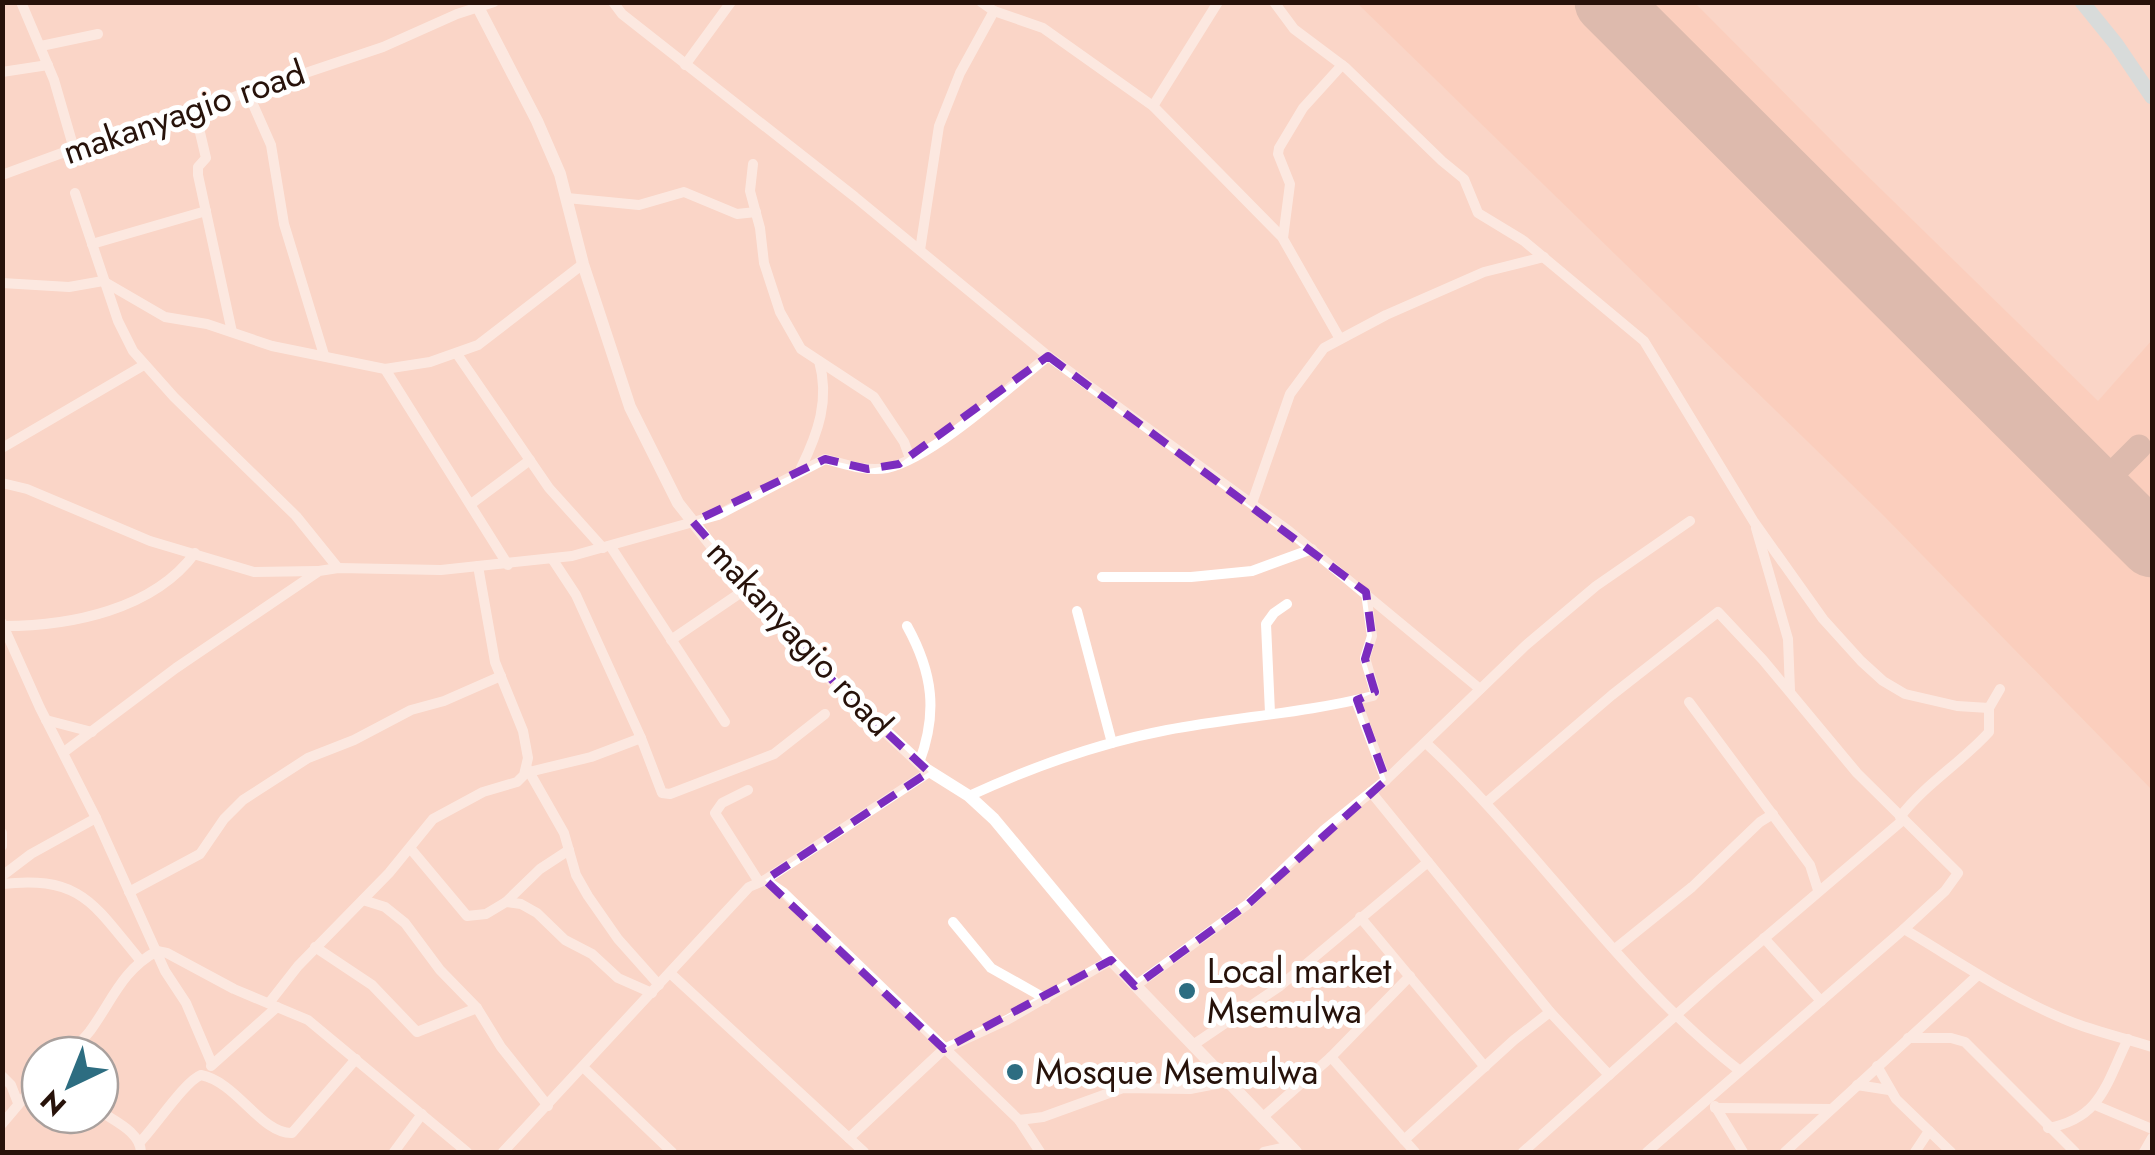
<svg xmlns="http://www.w3.org/2000/svg" width="2155" height="1155" font-family="Jost,sans-serif">
<style>
.built{fill:#fdc6b1}
.lines{fill:none;stroke-linecap:round;stroke-linejoin:round}
.taxiway{stroke:#ba9a8e;stroke-width:25}
.runway{stroke:#ba9a8e;stroke-width:65}
.minor{stroke:#fff;stroke-width:10}
.tertiary{stroke:#fff;stroke-width:12}
.primary{stroke:#afe2f2;stroke-width:15}
.marked{fill:none;stroke:#7b2cbf;stroke-width:8;stroke-dasharray:20 12;stroke-linejoin:round}
.poi-dot{fill:#2d6d81;stroke:#fff;stroke-width:4}
.labels{text-anchor:middle;dominant-baseline:central;stroke-width:10;stroke-linejoin:round;paint-order:stroke}
.street-label{font-size:35px;fill:#27120a;stroke:#fff}
.poi-label{font-size:35px;fill:#27120a;stroke:#fff;text-anchor:start}
</style>
<rect width="100%" height="100%" fill="#fad5c7"/>
<path class="built" d="M1357,3H1695L1846,155L2098,401L2152,340V790L1882,514Z"/>
<g class="lines">
<path class="taxiway" d="M2097,489L2139,447"/>
<path class="runway" d="M1607,2L2152,545"/>
<g class="minor">
<path d="M21,2L54,80L74,149"/>
<path d="M613,2L622,14L855,197L1048,356L1289,531L1480,689"/>
<path d="M981,2L994,11L1043,28L1153,106L1282,237L1340,339"/>
<path d="M1274,2L1294,29L1346,68L1442,161L1464,179L1478,213L1524,241L1644,341L1754,522L1823,619L1861,661L1883,681L1905,694L1957,706L1989,708"/>
<path d="M41,46L98,34"/>
<path d="M685,65L731,2"/>
<path d="M2,72L48,65"/>
<path d="M248,93L271,145L284,224L324,355"/>
<path d="M1153,106L1218,2"/>
<path d="M194,107L206,158L198,167V175L232,332"/>
<path d="M753,164L750,191L760,228L764,263L780,312L801,349L874,397L904,442L910,458"/>
<path d="M2,175L152,120L216,103L383,47L457,14L494,2"/>
<path d="M75,193L118,321L133,351L174,397L296,516L338,568"/>
<path d="M567,198L639,205L684,192L737,214L756,212"/>
<path d="M1283,238L1290,184L1278,154L1279,148L1303,108L1342,65"/>
<path d="M92,244L206,211"/>
<path d="M920,250L939,126L960,73L994,11"/>
<path d="M2,283L69,287L103,281L165,317L207,324L272,346L385,369L430,362L478,345L583,264"/>
<path d="M457,354L549,488L603,548"/>
<path d="M385,369L508,565"/>
<path d="M2,448L144,365"/>
<path d="M801,468C818,433 830,400 819,361"/>
<path d="M2,483L27,489L150,541L254,572L318,571"/>
<path d="M1252,503L1290,394L1324,348L1386,315L1484,272L1544,257"/>
<path d="M471,504L530,460"/>
<path d="M1756,528L1788,639L1790,691"/>
<path d="M611,547L725,722"/>
<path d="M553,560L576,595L641,738L662,793L670,794L774,754L825,714"/>
<path d="M1102,577H1191L1252,571L1312,549"/>
<path d="M1077,611L1112,743"/>
<path d="M2,623L40,708L96,818L165,971L186,1003L212,1064"/>
<path d="M4,626C70,626 153,610 195,553"/>
<path d="M907,626C933,673 938,713 919,763"/>
<path d="M671,640L746,589"/>
<path d="M1356,700L1386,780"/>
<path d="M1689,702L1810,865L1818,890"/>
<path d="M1270,713L1266,624L1274,613L1287,604"/>
<path d="M46,720L92,732"/>
<path d="M1426,743C1537,846 1620,978 1740,1071"/>
<path d="M64,752L176,668L319,571L338,568L441,570L572,556L718,515L825,459C845,464 866,472 887,468C931,459 1011,386 1048,356"/>
<path d="M527,768L564,833L576,875L588,896L618,939L659,985"/>
<path d="M529,772L591,757L641,738"/>
<path d="M748,790L722,803L715,813L759,882"/>
<path d="M1371,792L1550,1012L1609,1075"/>
<path d="M969,796C1032,767 1099,743 1167,730C1235,717 1305,713 1373,696L1375,692L1365,658L1372,636L1366,593"/>
<path d="M1487,802L1612,695L1718,612L1763,660L1857,773L1958,873L1945,891L1904,929L1647,1152"/>
<path d="M1900,817C1925,784 1962,762 1989,732V708L2000,689"/>
<path d="M2,833V846"/>
<path d="M410,848L467,916L486,914L506,902L521,904L537,913L565,940L592,954L618,978L652,993"/>
<path d="M2,876L31,854L96,818"/>
<path d="M765,880L929,772"/>
<path d="M2,884C82,875 94,905 140,960"/>
<path d="M129,892L200,854L224,819L243,800L308,758L354,740L411,710L444,701L501,676"/>
<path d="M363,900L385,907L405,923L440,970L477,1008L501,1047L548,1106"/>
<path d="M506,902L540,869L569,850"/>
<path d="M1360,917L1485,1067"/>
<path d="M953,922L991,968L1046,999"/>
<path d="M1904,929C1958,961 2011,998 2069,1021C2096,1032 2125,1038 2152,1047"/>
<path d="M1764,938L1821,1001"/>
<path d="M315,947L372,985L417,1032L477,1008"/>
<path d="M1615,949L1692,887L1760,822L1773,814"/>
<path d="M670,973L864,1152"/>
<path d="M1135,986L1248,904L1323,831L1386,780L1525,646L1596,586L1690,521"/>
<path d="M269,1003L298,966L389,873L433,819L483,792L517,782L524,775L528,758L523,731L495,662L478,566"/>
<path d="M1908,1038H1951L1965,1042L2075,1152"/>
<path d="M1193,1045L1280,986L1428,862"/>
<path d="M67,1055C75,1047 83,1040 90,1031C112,1001 122,970 157,951L167,953L234,989L308,1020L467,1152"/>
<path d="M1331,1057L1415,1152"/>
<path d="M211,1066L277,1007"/>
<path d="M1877,1066L1896,1099L1951,1152"/>
<path d="M584,1068L672,1152"/>
<path d="M2,1076L11,1085L18,1103"/>
<path d="M1857,1085L1889,1090"/>
<path d="M2095,1105L2152,1129"/>
<path d="M1715,1106L1743,1152"/>
<path d="M1715,1108L1831,1109"/>
<path d="M100,1111C116,1122 140,1132 141,1152"/>
<path d="M1262,1118L1331,1057L1410,976"/>
<path d="M1019,1120L1043,1117L1123,1088L1190,1089L1226,1082"/>
<path d="M2,1124L40,1079"/>
<path d="M2048,1128C2102,1118 2106,1083 2128,1039"/>
<path d="M849,1138L944,1049L1007,1020L1111,960"/>
<path d="M1404,1140L1514,1040L1550,1012"/>
<path d="M140,1142C155,1127 185,1081 201,1075C237,1082 261,1134 292,1133L356,1059"/>
<path d="M394,1152L422,1114"/>
<path d="M503,1152L749,887L765,880L784,893L1019,1120L1040,1152"/>
<path d="M1264,1152L1291,1146"/>
<path d="M1523,1152L1713,982L1903,820"/>
<path d="M1785,1152L1978,975"/>
<path d="M1915,1152L1929,1131"/>
<path d="M2144,1152L2152,1138"/>
</g>
<path class="tertiary" d="M479,9L537,121L560,174L583,264L630,407L678,503L746,589L840,689L926,769L969,796L994,819L1111,960L1296,1152"/>
<path class="primary" d="M2082,2L2116,44L2152,97"/>
</g>
<path d="M0 0H2155V1155H0ZM1048,356L1366,592L1372,636L1365,659L1375,692L1357,700L1386,780L1248,904L1135,986L1111,960L944,1049L765,880L929,772L840,689L693,522L825,459L868,469L899,464Z" fill="#fad5c7" fill-opacity=".55" fill-rule="evenodd"/>
<path class="marked" d="M1048,356L1366,592L1372,636L1365,659L1375,692L1357,700L1386,780L1248,904L1135,986L1111,960L944,1049L765,880L929,772L840,689L693,522L825,459L868,469L899,464Z"/>
<g class="poi-dot">
<circle cx="1187" cy="991" r="10"/>
<circle cx="1015" cy="1072" r="10"/>
</g>
<g class="labels">
<g class="street-label">
<text transform="translate(184 112) rotate(-19)">makanyagio road</text>
<text transform="translate(800 638) rotate(47)">makanyagio road</text>
</g>
<g class="poi-label">
<text x="1207" y="971">Local market<tspan x="1207" dy="40">Msemulwa</tspan></text>
<text x="1035" y="1072">Mosque Msemulwa</text>
</g>
</g>
<rect width="2155" height="1155" fill="none" stroke="#27120a" stroke-width="10"/>
<g transform="translate(70 1085) rotate(223)"><circle r="48" fill="#ffffff" stroke="#a9a09d" stroke-width="2.5"/>
<path d="M0-8L18 38L0 25L-18 38Z" fill="#2d6d81"/>
<text y="-15" font-size="28" font-weight="bold" text-anchor="middle" fill="#27120a">N</text>
</g>
</svg>
